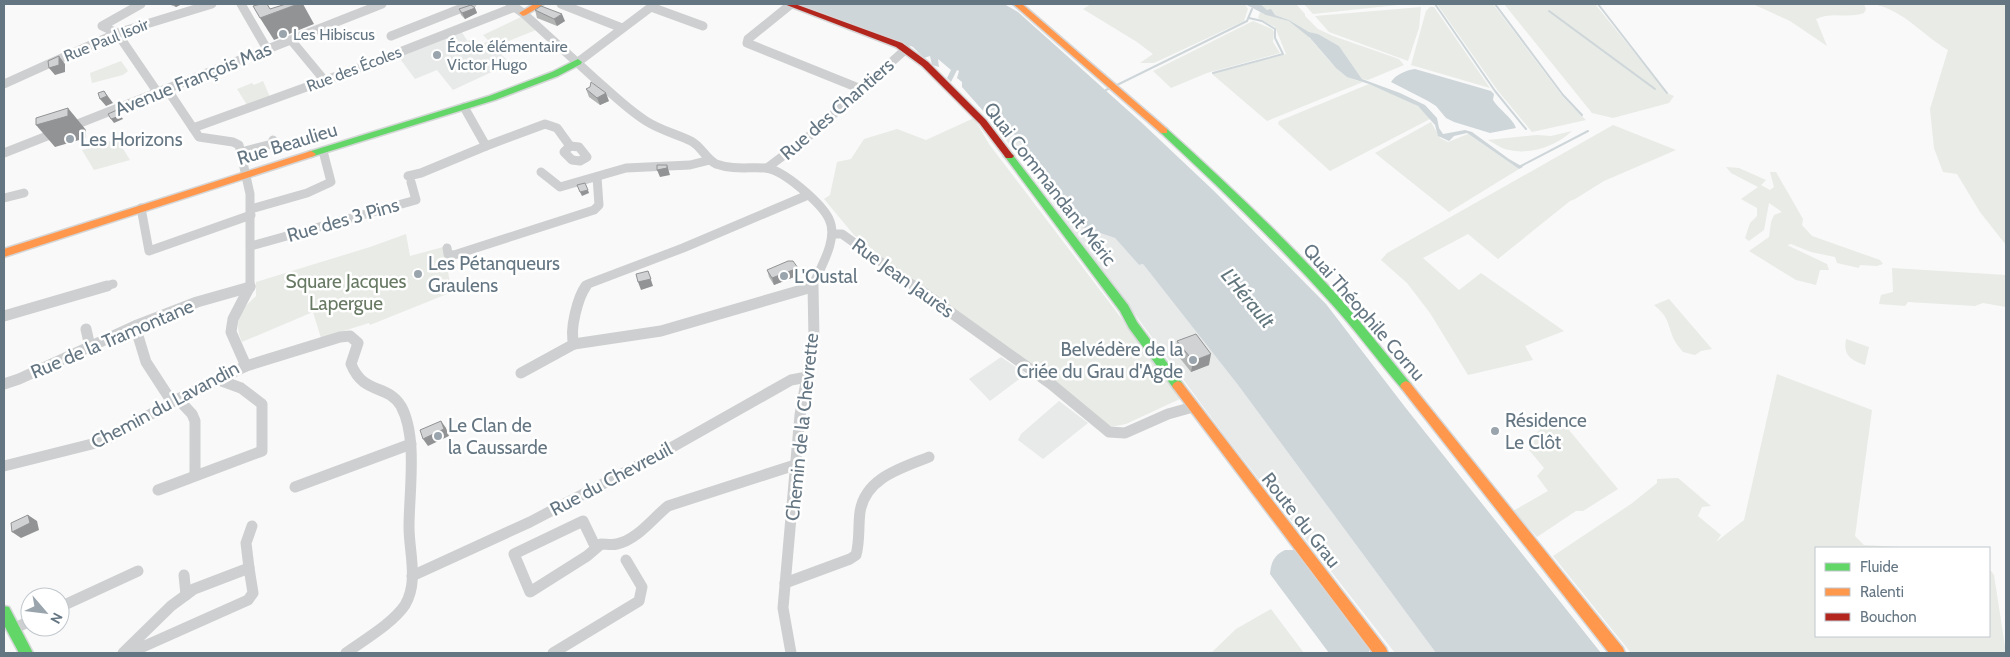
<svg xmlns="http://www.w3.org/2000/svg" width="2010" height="657" font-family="Cabin,sans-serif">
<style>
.built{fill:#e8e9e9}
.green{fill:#e8ebe6}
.water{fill:#ced6d9}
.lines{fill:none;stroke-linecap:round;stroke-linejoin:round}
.stream{stroke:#ced6d9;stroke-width:2}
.fast-casing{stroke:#d5d6d7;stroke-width:3}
.slow-casing{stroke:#d5d6d7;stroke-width:3}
.jam-casing{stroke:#d5d6d7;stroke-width:3}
.street-far1{stroke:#cecfd0;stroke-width:9}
.street{stroke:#cecfd0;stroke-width:11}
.fast{fill:#63d668;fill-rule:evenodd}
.slow{fill:#ff974d;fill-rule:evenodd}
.jam{fill:#b3261e;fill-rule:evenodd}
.wall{fill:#b3b5b5}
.shaded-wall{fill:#929394}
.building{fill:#d0d2d3;stroke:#929394}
.poi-dot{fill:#99a4ac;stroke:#fff;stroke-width:2}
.labels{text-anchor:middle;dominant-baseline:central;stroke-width:5;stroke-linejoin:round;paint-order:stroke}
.far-poi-label{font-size:16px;fill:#657683;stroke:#fff;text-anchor:start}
.far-street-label{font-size:16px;fill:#657683;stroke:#fff}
.street-label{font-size:19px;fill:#657683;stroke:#fff}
.poi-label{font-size:19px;fill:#657683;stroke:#fff;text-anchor:start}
.park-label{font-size:19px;fill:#687a64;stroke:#fff}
.water-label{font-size:20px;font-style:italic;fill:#60757c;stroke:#fff}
</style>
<rect width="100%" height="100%" fill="#f9f9f9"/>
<g class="built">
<path d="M461,31L476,54L494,47L510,63L509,64L453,90L437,70L415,79L398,56Z"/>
<path d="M996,109L1082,227L1115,238L1139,265L1143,264L1238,385L1436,653H1395L1225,436L986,113Z"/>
<path d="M1001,357L1026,374L990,401L969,379Z"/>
<path d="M1059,401L1088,423L1043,459L1018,440L1021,434Z"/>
</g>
<g class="green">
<path d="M1091,4H1245L1248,9L1244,21L1154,63H1140L1153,54L1137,42L1083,9Z"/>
<path d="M1257,4H1296L1305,14V16L1318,29L1333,36L1399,59L1404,65L1368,80L1362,79L1339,46L1318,34L1309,32L1289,20L1275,15L1271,10H1267Z"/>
<path d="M1304,4H1407L1313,14Z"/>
<path d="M1437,4L1449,5L1493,4L1563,97L1586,120L1532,132L1498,91Z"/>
<path d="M1504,4H1595L1667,93L1674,96L1669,103L1613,118L1592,113Z"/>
<path d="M1753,4H1864L1866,9L1864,13C1848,19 1831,11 1816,19L1827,46L1790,21Z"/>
<path d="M1874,4H2006V245L1980,212L1957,174L1943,172L1934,148L1930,109L1948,50C1921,34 1906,12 1874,4Z"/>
<path d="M1421,7L1419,28L1408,61L1329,32L1315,16Z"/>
<path d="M1430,7H1434L1490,88L1411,65L1426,11Z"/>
<path d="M1260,12C1269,16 1280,17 1289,21C1318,37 1330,76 1363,82L1267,121L1212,74L1286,54L1275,27L1258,18Z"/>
<path d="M521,17L536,30L476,54L467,41L471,40L478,46L489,41L483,35Z"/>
<path d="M1253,21L1272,29L1274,32L1273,42L1280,53L1207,73L1171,88L1153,71Z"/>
<path d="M121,61L128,71L123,75L92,83L90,73Z"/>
<path d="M263,81L270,97L247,105L237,89L252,83L254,85Z"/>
<path d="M1369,84C1385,92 1423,102 1430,119L1330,171L1278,124L1279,121Z"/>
<path d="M974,118L989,144L1182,398L1126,424L1111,427L1011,349L901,272L854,235L824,199L830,195L837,162L851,159L864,139L897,129L926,140Z"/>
<path d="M1431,122L1440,138L1448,142L1468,134L1519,169L1449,212L1375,153Z"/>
<path d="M1613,125L1676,150L1604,181L1575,199L1570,201L1498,259L1468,234L1423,258L1459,290L1481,273L1564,331L1525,346L1533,360L1468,375L1430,313L1407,283L1381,260L1387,253Z"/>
<path d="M1572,131C1556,146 1531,155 1509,150C1502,149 1494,143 1488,140L1537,135L1551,136Z"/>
<path d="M117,139L130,160L94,170L82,150Z"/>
<path d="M1726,167L1739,168L1766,180L1761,185L1770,190L1774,187L1770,172H1776L1803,219L1802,225L1812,236L1880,260L1883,264L1877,266L1860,265L1859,268L1837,263L1835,257L1811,252L1791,244L1787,245L1827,264L1829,270H1820L1816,285L1796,280L1749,251L1769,237L1771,222L1774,215L1782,212L1769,203L1764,230L1749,241L1745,238L1750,223L1757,216V208L1741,199L1758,187L1731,173Z"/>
<path d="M406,234L410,256L443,247L452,292L370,325L369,323L321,338L313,312L242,342C233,322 240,310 256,296V282L370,247Z"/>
<path d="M1892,268L2006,275V307L1983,303L1975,306L1908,302L1905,306L1879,304L1881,295L1893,292Z"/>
<path d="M1669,299L1712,349L1701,351L1695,355L1683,352C1679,347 1674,341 1672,335C1667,320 1667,316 1654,305Z"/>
<path d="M1846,339L1869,347L1865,365C1851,360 1843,356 1846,339Z"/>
<path d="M1777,374L1872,410L1855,536L1864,545L1920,548H1816V636H1989V568L1994,575L2006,653H1631L1553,556L1631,504L1657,483V479L1678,478L1711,506L1702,507L1698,516L1721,535L1716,542L1744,520Z"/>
<path d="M1559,418L1618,489L1583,511H1576L1537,537L1513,511L1548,491L1537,476L1544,468L1529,450C1533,432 1543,425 1559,418Z"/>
<path d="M1271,609L1304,653H1211L1236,629Z"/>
</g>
<g class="water">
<path d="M797,4H1004L1018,12L1142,123L1214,191L1326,304L1405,407L1601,653H1436L1238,385L1143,264L1139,265L1115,238L1082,227L996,109L985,113L962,87V82L957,78L959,71L957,70L951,82L947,78L951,70L938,59L939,67L932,65L930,56L924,58L913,47Z"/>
<path d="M1245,4H1260L1267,10L1271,9L1275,15L1289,20L1309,32L1318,34L1339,46L1362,79L1400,93L1425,105L1437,118L1439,128L1443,134L1465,130L1472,132L1509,159L1523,167L1519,169L1467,133L1454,136L1449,141L1438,136L1435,125L1418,106L1369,84L1347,77L1336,68L1310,38L1289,21L1266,15Z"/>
<path d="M1415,69L1491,91L1494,94L1493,100C1499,110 1512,117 1516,128L1490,133L1454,122L1446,118L1436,106L1428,101L1391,82C1396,74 1407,70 1415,69Z"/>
<path d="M1285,550H1295L1369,649V653H1329L1270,574C1271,562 1274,555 1285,550Z"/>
</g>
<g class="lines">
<g class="stream">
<path d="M1435,4L1495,91L1526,129"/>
<path d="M1495,4L1563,95L1582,115"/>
<path d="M1598,4L1667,93"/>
<path d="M1549,11L1655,89"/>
<path d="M1213,73L1283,54L1275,38V29L1262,21L1249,18"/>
<path d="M1117,85L1247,21L1252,9"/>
<path d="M1106,90L1112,87"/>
<path d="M1521,166L1588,131"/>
</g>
<defs>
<g id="fast">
<path d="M578,59L582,62L581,64L558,76L495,100L314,156L311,157L306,154L308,152L489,96L552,72Z"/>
<path d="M1164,128L1167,129C1226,182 1283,236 1337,295C1362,323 1385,353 1410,383L1412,386L1410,389H1402C1377,360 1355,329 1329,301C1276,242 1219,187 1161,133L1159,131Z"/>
<path d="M1009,153L1012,154L1128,305L1137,322L1182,383L1184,386L1182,389H1174L1129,328L1120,311L1006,158L1004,156Z"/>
<path d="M4,606L9,607L33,653H19L4,625Z"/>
</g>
<g id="slow">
<path d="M534,4H544L526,15L523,16L519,13Z"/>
<path d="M1013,4H1022L1167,129V133H1161Z"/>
<path d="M311,151L316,154L314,156L4,257V249Z"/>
<path d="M1178,381L1182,383L1386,648L1388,653H1373L1174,389L1172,386L1174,383Z"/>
<path d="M1406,381L1410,383L1623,648L1625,653H1609L1402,389L1400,386L1402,383Z"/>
</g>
<path id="jam" d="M784,4H795L902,43L928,62L986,120L1012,154L1014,156L1012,158H1006L980,124L922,66L896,47Z"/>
</defs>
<use href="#fast" class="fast-casing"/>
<use href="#slow" class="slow-casing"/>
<use href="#jam" class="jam-casing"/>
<g class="street-far1">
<path d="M241,4L267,49"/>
<path d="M510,4L523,13C546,34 570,56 593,77C610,92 627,109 646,121C660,130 676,134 691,141C701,146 706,159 716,164C733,170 748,167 765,168C783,169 822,204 829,219C839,239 820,268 812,287"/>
<path d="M561,4L622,28"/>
<path d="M790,5L748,39L747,43L861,89"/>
<path d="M651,7L703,26"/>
<path d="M117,33L158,93"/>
<path d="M117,33L102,26L141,4"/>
<path d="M391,36L472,4"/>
<path d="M291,40L325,81"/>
<path d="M578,62L655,4"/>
<path d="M4,84L117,33L212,4"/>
<path d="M167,89L199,137L233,142L239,145L250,194V287"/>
<path d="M464,107L486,146L545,124L557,128L570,146"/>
<path d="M193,128L359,68L515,7"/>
<path d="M570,146L579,147L587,157L580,161L572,160L564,152Z"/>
<path d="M241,152L272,144L273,140"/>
<path d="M4,153L382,4"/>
<path d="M767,168L808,137L906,49"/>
<path d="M541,172L560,187L626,168L690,165L710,160"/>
<path d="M408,176L421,173L486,146"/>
<path d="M4,198L24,193"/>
<path d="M141,208L149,251L251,215"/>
<path d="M251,209L307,193L331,182L323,151"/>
<path d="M833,234H842L916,287"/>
<path d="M251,246L416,200L411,182"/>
<path d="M447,248L448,254L454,255L594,210L599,205L597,177"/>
<path d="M103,287L113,284"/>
<path d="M585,287L588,284L683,248L808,195"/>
</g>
<g class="street">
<path d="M914,286L1051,384L1109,432L1125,433L1168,414L1193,407"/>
<path d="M4,316L107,286"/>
<path d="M135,326L146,362L172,402"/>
<path d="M86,329L90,347"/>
<path d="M574,344C569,330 578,297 586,286"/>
<path d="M246,366L340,337L350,336L358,343L351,364C364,396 387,383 401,406C418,437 409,492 409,527C409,552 419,582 405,605C393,623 364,640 346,653"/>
<path d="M521,373L574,344L661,331L812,287"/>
<path d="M4,384L19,379L135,326L197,302L250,287"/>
<path d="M178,399L192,414L195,421V475"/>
<path d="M4,466L104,441L172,402L246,366L231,332L233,319L250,286"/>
<path d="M295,487L411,444"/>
<path d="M158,490L262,451V404L241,388L219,380"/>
<path d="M596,548L583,521L514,554L530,592L587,556L601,544C606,544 612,545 617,544C637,540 653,518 668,506L795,465"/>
<path d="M249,568L246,543L252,526"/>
<path d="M184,575L186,595"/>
<path d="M412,576L530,522L660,454L791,380L807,377"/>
<path d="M785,583L850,559L856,555C860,541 858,527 860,512C865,478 901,468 929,457"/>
<path d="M60,607L138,571"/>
<path d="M13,629L30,621"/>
<path d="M123,653L171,606L194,589L249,568L253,593L248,600L129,653"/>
<path d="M553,653L639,601L642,587L626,560"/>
<path d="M791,653L783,608L800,415L814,339L813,286"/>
</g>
<use href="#fast" class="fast"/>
<use href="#slow" class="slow"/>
<use href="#jam" class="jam"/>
</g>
<g class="wall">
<path d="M168,4H182L176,7Z"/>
<path d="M475,8L477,13L465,19L461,15L459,9Z"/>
<path d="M535,10L565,21L557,26L537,18Z"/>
<path d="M586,89L609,101L600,105L589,97Z"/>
<path d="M798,268L799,275L774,285L769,277L767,270Z"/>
<path d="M1177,341L1209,365L1191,372L1175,352Z"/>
</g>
<g class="shaded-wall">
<path d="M173,4H182L176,7Z"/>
<path d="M298,4H303L314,24L274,40L260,18Z"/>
<path d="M475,8L477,13L465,19L462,13Z"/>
<path d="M562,14L565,21L557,26L554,19Z"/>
<path d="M59,56L65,64V72L55,75L49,68Z"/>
<path d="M104,91L113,103L106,106L100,99Z"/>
<path d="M606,93L609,101L600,105L597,98Z"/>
<path d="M68,108L86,130V138L55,147L36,125Z"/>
<path d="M117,110L123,119L114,123L111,119Z"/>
<path d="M667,165L670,175L660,177L657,170Z"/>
<path d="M588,190L589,193L582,196L580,192Z"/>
<path d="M798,268L799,275L774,285L772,278Z"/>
<path d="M648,271L653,286L641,290L638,282Z"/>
<path d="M1211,354L1209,365L1191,372L1193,361Z"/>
<path d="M441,421L446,428L449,436L428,446L423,439Z"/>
<path d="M28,515L37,521L39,530L21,538L12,532Z"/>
</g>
<g class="building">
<path d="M261,4H267L270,9L286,4H298L260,18L253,6Z"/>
<path d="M471,5L475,8L462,13L459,9Z"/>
<path d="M541,6L562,14L554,19L535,10Z"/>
<path d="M59,56V65L49,68L48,61Z"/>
<path d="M591,82L606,93L597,98L586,89L590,87Z"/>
<path d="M104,91L107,96L100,99L98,93Z"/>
<path d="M68,108V116L36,125V118Z"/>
<path d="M117,110L120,116L111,119L108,114Z"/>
<path d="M657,165H667V168L657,170Z"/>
<path d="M585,183L588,190L580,192L577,185Z"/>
<path d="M788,261H793L798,268L772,278L767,270Z"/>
<path d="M648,271L651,279L638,282L636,274Z"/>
<path d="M1196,334L1211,354L1193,361L1177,341Z"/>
<path d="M441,421L444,429L423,439L420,430Z"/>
<path d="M28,515L30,523L12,532L11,523Z"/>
</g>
<g class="poi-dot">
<circle cx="283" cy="34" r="5"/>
<circle cx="437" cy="55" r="5"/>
<circle cx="70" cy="139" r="5"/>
<circle cx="418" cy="274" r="5"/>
<circle cx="784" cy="276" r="5"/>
<circle cx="1193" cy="360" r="5"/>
<circle cx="1495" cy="431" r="5"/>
<circle cx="438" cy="436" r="5"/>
</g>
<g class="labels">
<g class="far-poi-label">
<text x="293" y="34">Les Hibiscus</text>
<text x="447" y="46">École élémentaire<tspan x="447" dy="18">Victor Hugo</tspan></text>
</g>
<g class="far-street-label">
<text transform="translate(106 40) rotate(-22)">Rue Paul Isoir</text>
<text transform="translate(354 69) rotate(-21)">Rue des Écoles</text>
</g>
<g class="street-label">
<text transform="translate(193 79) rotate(-22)">Avenue François Mas</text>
<text transform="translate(837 109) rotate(-41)">Rue des Chantiers</text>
<text transform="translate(287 144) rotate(-17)">Rue Beaulieu</text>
<text transform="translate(1050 184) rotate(52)">Quai Commandant Méric</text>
<text transform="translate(343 220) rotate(-16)">Rue des 3 Pins</text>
<text transform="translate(903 278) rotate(36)">Rue Jean Jaurès</text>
<text transform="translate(1364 312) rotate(49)">Quai Théophile Cornu</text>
<text transform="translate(112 339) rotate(-23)">Rue de la Tramontane</text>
<text transform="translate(165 405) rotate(-28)">Chemin du Lavandin</text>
<text transform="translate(802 427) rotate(-84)">Chemin de la Chevrette</text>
<text transform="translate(611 479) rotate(-28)">Rue du Chevreuil</text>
<text transform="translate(1301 520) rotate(52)">Route du Grau</text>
</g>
<g class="poi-label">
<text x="80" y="139">Les Horizons</text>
<text x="428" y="263">Les Pétanqueurs<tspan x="428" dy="22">Graulens</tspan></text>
<text x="794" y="276">L'Oustal</text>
<text x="1183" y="349" text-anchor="end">Belvédère de la<tspan x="1183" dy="22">Criée du Grau d'Agde</tspan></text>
<text x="1505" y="420">Résidence<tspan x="1505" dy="22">Le Clôt</tspan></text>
<text x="448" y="425">Le Clan de<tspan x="448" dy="22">la Caussarde</tspan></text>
</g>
<g class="park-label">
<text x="346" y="281">Square Jacques<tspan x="346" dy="22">Lapergue</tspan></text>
</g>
<g class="water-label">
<text transform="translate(1248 298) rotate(50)">L'Hérault</text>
</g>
</g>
<rect width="2010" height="657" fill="none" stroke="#657683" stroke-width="10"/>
<rect x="1815" y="547" width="175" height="90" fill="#ffffff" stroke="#c1c8cd"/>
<rect x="1825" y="563" width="25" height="8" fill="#63d668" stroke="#c1c8cd"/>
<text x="1860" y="572" font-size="15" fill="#657683">Fluide</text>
<rect x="1825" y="588" width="25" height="8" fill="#ff974d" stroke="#c1c8cd"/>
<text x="1860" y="597" font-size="15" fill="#657683">Ralenti</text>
<rect x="1825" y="613" width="25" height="8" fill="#b3261e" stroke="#c1c8cd"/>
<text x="1860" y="622" font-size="15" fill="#657683">Bouchon</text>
<g transform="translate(45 612) rotate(118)"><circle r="24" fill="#ffffff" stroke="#c1c8cd"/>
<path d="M0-4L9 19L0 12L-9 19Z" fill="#99a4ac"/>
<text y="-8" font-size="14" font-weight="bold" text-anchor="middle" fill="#657683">N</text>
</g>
</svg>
